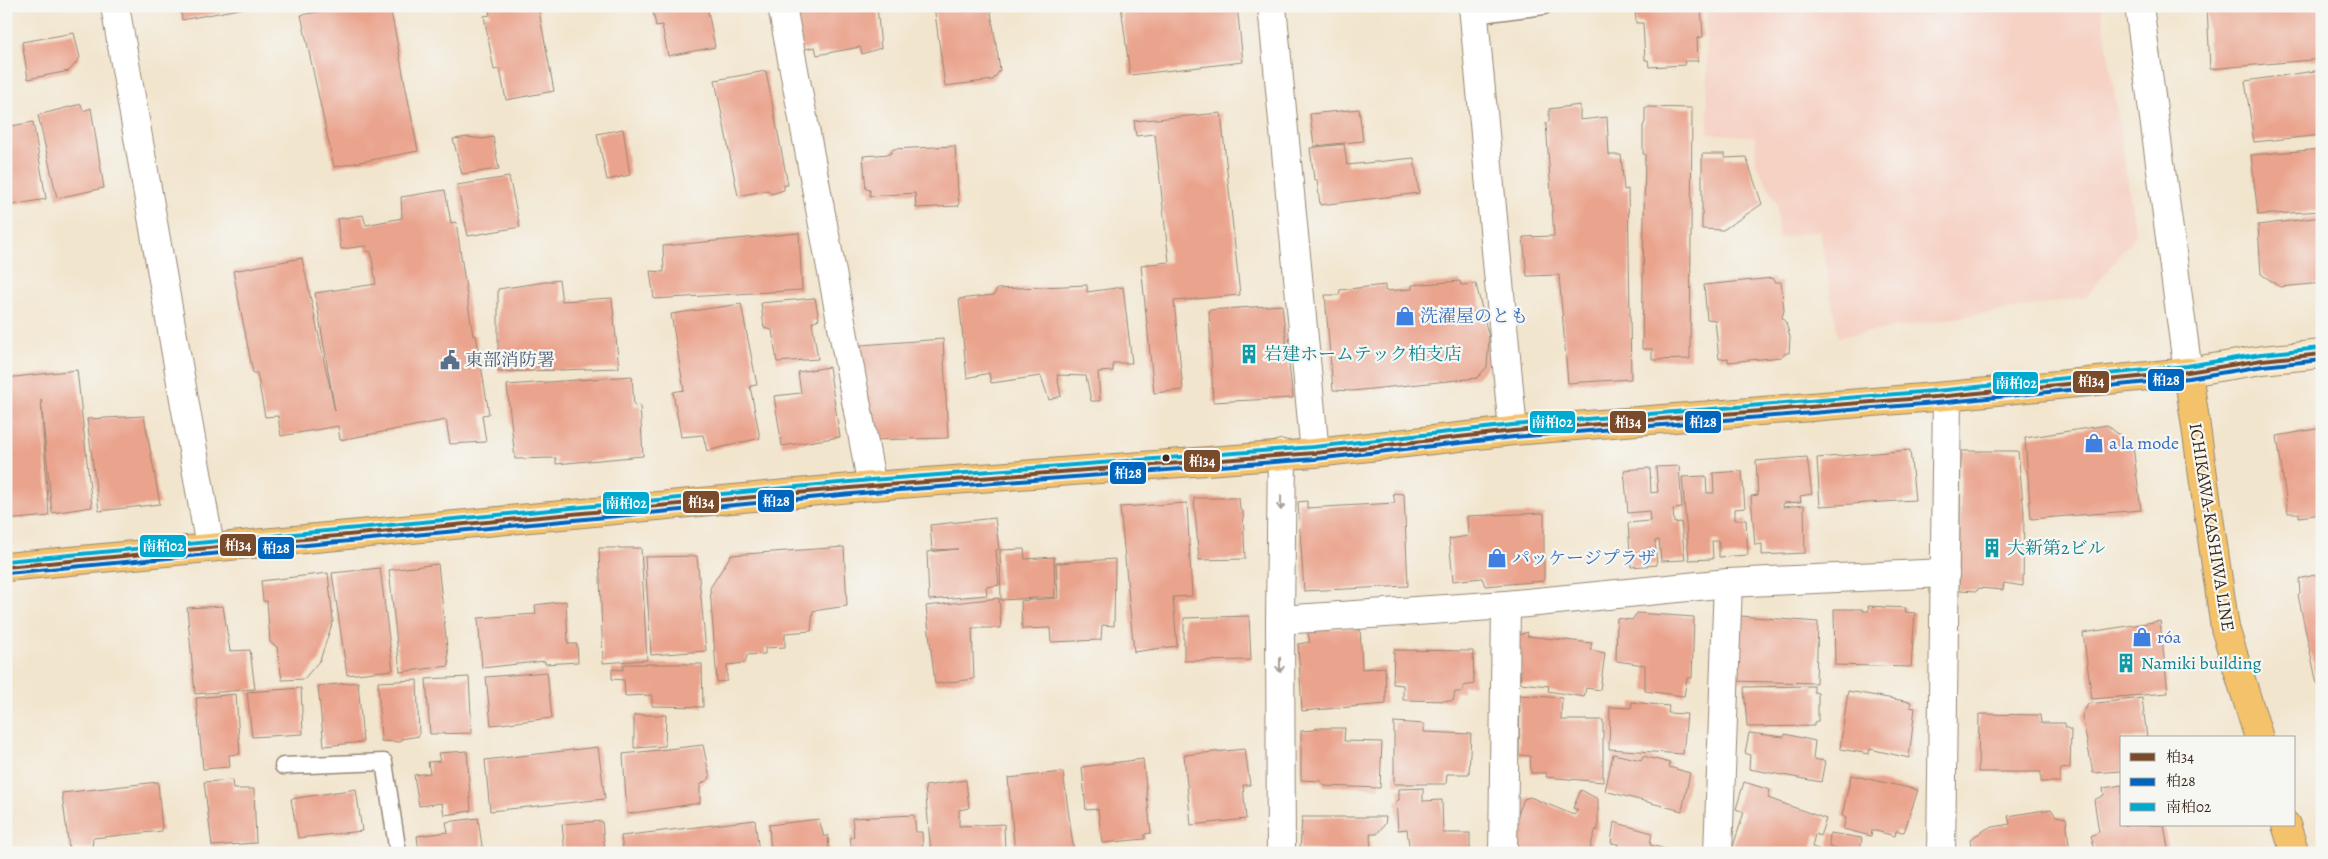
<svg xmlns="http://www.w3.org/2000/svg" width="2328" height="859" font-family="Alegreya,'Noto Serif JP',serif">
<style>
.built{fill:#f6d2c5}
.building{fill:#eaa38c}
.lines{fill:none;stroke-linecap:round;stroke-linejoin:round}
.service-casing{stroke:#968876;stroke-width:19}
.minor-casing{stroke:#968876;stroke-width:30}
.tertiary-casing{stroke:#968876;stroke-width:30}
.secondary-casing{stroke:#968876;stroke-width:30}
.primary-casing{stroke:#968876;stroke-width:30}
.service{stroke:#fff;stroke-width:16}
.minor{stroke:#fff;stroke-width:28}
.tertiary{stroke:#fff;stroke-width:28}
.secondary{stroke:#fae7c3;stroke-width:28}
.primary{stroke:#f3c26a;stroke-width:28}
.bus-1-casing{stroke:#f6f6f2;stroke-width:8}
.bus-2-casing{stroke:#f6f6f2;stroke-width:8}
.bus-3-casing{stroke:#f6f6f2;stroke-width:8}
.bus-1{stroke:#7a4b2a;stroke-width:4}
.bus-2{stroke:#0065bd;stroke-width:4}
.bus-3{stroke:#00a9ce;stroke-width:4}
.oneway{stroke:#a79f9a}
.bus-dot{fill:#3b2a1e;stroke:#f6f6f2;stroke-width:2}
.labels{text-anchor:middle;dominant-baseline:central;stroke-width:4.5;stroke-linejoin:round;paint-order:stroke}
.shop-label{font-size:18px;fill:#366cbe;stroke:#f6f6f2;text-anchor:start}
.culture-label{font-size:18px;fill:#0d838f;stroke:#f6f6f2;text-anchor:start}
.service-label{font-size:18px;fill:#4e5e75;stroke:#f6f6f2;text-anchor:start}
.street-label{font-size:18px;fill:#3b2a1e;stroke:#f6f6f2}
.line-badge{stroke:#f6f6f2;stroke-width:2}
.badge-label{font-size:14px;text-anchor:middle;font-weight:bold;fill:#fff}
</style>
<rect width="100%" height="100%" fill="#f6f6f2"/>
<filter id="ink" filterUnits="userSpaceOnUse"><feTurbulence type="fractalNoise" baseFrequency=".02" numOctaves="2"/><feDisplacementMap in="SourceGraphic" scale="10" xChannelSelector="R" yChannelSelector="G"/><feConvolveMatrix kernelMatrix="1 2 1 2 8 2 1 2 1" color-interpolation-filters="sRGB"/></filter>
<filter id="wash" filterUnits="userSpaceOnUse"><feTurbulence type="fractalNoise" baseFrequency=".0096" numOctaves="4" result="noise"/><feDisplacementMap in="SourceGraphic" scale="20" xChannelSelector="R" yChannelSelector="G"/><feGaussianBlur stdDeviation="1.12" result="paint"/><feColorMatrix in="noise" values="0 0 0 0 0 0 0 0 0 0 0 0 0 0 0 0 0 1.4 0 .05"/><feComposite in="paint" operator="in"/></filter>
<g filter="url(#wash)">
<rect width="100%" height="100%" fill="#f2e5ce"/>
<path class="built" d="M1706,6H2101L2136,235L2086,297L1838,337L1820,230L1778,239L1777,203L1756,164L1755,137L1708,133Z"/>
<g id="blocks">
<g class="building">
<path d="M180,6H249V7L182,20Z"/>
<path d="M349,6H390L418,151L334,167L301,15Z"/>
<path d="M488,6H538L554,91L506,100L500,69L494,70L484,16L490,15Z"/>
<path d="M652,6H707L715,47L668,56L662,25L656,26Z"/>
<path d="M807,6H877L881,48L862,54L860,47L817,55L815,47L796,51L786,14L808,11Z"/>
<path d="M934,6H990L1000,70L993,80L945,86Z"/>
<path d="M1121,6H1237L1243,62L1130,75Z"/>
<path d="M1635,6H1701L1703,37L1697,38L1698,61H1684L1685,65L1649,67L1648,60H1645L1643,23H1636Z"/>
<path d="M2207,6H2322V59L2210,69Z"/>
<path d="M74,33L80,58L69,71L28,79L22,42Z"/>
<path d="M2322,70V135L2254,142L2245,81Z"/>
<path d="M766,71L788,185H784V190L771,194L768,190L738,196L715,80Z"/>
<path d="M81,104L83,111L91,108L104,188L57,198L38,115Z"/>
<path d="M1580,105V120L1607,117L1609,155H1621L1624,190L1628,189L1631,379L1568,383L1559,275L1527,276L1523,237L1554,236L1546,123L1549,122V109Z"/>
<path d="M1645,107L1692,108L1690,359L1652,360V349H1642L1645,154H1643V126L1645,122Z"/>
<path d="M1359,109L1363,141L1314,146L1310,114Z"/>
<path d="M1221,113L1240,295L1174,301L1183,390L1154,393L1141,265L1169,262L1155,134L1136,136L1134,121Z"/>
<path d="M33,122L46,199L6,206V127Z"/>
<path d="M623,129L630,175L607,180L597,134Z"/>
<path d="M468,137L482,139L493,137L499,169L462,174L453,139Z"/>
<path d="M1344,144L1347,165L1414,158L1419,193L1320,205L1317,180L1314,179L1310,148Z"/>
<path d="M955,146L959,206L916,208L915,193L870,196V190L866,189L863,156L890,154L893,149Z"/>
<path d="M2322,149V211L2258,215L2251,155Z"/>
<path d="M1702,154H1725V158L1746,157L1762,204L1723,230L1702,229Z"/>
<path d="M509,177L520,227L468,236L457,185Z"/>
<path d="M445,190L451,223L456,222L473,336L476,335L489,414L482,415L486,442L450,444L446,420L340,440L338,426L281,436L278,416L265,417L257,373H253L233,271L302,258L335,411L315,293L376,284L371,252L366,251V246L341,249L337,219L363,215L366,225L402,218L401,197Z"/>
<path d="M2322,217V283L2280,287L2261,274L2258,225Z"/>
<path d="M799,233L802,290L654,299L650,271L664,272L663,246Z"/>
<path d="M1773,278L1775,282H1781L1784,310L1782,318L1786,323L1790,337L1789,353H1786L1782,357L1728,362V358L1719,359L1715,320L1707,319L1704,285Z"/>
<path d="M559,280L562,301L612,298L619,368L498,372V289Z"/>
<path d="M1460,281L1461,285L1476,284L1489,338L1487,367L1477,378L1352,391L1333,390L1325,295H1339L1340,290L1385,285V291L1412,289V285Z"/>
<path d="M1087,285V292L1123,287L1132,363H1113V371L1098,372L1100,401H1091L1086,376L1057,375L1061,396L1049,400L1041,376L991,383L989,373L967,378L959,299L994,295L997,289Z"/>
<path d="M815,298L819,319L812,322L818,359L777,362L772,330L764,328L761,303Z"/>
<path d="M741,304L757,385L750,386L760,438L707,451L703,435L681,437L673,392L684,390L671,314Z"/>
<path d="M1282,305L1293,398L1213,402L1209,310Z"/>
<path d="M943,339L948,438L868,440L861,345Z"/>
<path d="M829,367L840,437L782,446L774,396L801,393L798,372Z"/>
<path d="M77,370L92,507L52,513L41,400L49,516L6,520V378Z"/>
<path d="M632,376L634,406L640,405L643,456L556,464V458L515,459L507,385Z"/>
<path d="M144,416L160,504L99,511L87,419Z"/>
<path d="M2107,425L2133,446L2141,510L2031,519L2025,438Z"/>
<path d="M2322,428V514L2299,517V513H2288L2277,436Z"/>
<path d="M1910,450L1915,500L1820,506L1817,458Z"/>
<path d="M1961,451H2018L2024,513L2023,586L2004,583L2003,590L1979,588L1977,591L1959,590Z"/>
<path d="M1807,457L1812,494L1800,496L1801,502L1783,503V507L1804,505L1805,553L1762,555V544L1755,545L1751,496L1758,495L1756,461Z"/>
<path d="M1679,466L1682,508L1673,509L1674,523L1681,522L1685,560L1661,561L1659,540L1655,541L1657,565L1631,567L1628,523L1650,521L1649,511L1628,513L1624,470L1650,468L1651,493L1658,492L1656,467Z"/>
<path d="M1742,471L1745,508L1735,509V520H1746L1748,555L1719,557V541H1712L1713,559L1689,560L1682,477L1706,476L1707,493H1714L1713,473Z"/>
<path d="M1393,493L1404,494L1408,586L1304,591L1298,502L1307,501V508L1395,503Z"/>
<path d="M1194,498H1239L1240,510L1243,511L1245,559L1199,560Z"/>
<path d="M1187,503L1192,596L1173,597L1177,646L1134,652L1120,507Z"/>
<path d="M1544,513V581L1485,586L1482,578L1453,581L1449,539L1468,536L1467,516Z"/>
<path d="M995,518L999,549L996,550L999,585L986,587L987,595L929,600L927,552L958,549L932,550L930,525Z"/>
<path d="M844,547L847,606L813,611L811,631L785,633V647L765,648V654L747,655L745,663L727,665V681L717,682L710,588L731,555Z"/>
<path d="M599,548H641L647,660L603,663Z"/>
<path d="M1024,549L1025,559L1054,557L1055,597L1001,600L1000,550Z"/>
<path d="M697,556L706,651L651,655L645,557Z"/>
<path d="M1115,559L1114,626L1102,625L1101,640L1051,642L1050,628L1022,629L1021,601L1058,598L1056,563Z"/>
<path d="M438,564L449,666L400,672L389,570Z"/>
<path d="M380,568L393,670L347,675L332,573Z"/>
<path d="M328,573L333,621L320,660L304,679L282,680L277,647L270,642L267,601H263L261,581Z"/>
<path d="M2322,573V683L2317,684L2298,595L2300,593L2299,579Z"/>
<path d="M999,598L1001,628H972L974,679L935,684L926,606Z"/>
<path d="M566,601L568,644H577L578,662L545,664V661L482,668L478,618L536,614L535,605Z"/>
<path d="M223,606L230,651L250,650L255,689L195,694L187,608Z"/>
<path d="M1868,606L1906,608L1905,612L1915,613L1911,667L1835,665L1834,609H1862L1863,611H1869Z"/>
<path d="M1637,613L1694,617L1692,678H1687L1684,696L1645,691V665L1616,661L1617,618L1632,620Z"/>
<path d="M1249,616L1251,660L1184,661V618Z"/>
<path d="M1740,616L1818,622L1816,683L1731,681Z"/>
<path d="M2160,621L2168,693L2092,699L2083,633Z"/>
<path d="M1360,628L1362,669L1385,667L1386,704L1302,711L1298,644L1310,642L1307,629Z"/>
<path d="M1528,632L1527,636L1592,643L1590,650L1605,653L1600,690L1586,688L1584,697L1548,691L1549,686L1520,683L1521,670H1516L1519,635Z"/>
<path d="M1394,650L1473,651L1474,684L1463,686V692H1455L1453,701L1403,700V685L1393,684Z"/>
<path d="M624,664H702L703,707L652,706V695L625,696L624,680L612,679V669L623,670Z"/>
<path d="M547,672L552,718L491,725L486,677Z"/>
<path d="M469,677L472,733L430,734L426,679Z"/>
<path d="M417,680L419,736L401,739V742L381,741L378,682Z"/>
<path d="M358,682L363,742L324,746L318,686Z"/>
<path d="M1814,686V692L1818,693V721L1814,722V726L1747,727L1744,687Z"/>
<path d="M301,688L303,734L252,737L247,692Z"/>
<path d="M1848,691L1911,702L1910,707L1915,708L1909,758L1870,749L1869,754L1840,749Z"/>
<path d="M236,694L240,754L229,755L230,767L203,769L196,698Z"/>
<path d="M1520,695L1562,698L1561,720H1603V782L1546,777L1547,773H1531L1530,756L1519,755Z"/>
<path d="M2142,698L2147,738H2122V771L2093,773L2082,716L2088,704Z"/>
<path d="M1632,702L1669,706L1668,713L1687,714L1683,754L1609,749L1610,707L1631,708Z"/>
<path d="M1979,714L2040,715L2041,723H2065V727L2071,730L2070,768L2060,769V782H2041V772H1978Z"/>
<path d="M634,715H666L665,746L634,748Z"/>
<path d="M1394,722L1424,724V732L1471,734L1469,774H1447L1446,784H1394Z"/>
<path d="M1316,728H1345L1344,741L1382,742L1380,788L1325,786L1320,781L1301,780V731L1315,730Z"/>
<path d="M1749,733L1784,737L1785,734L1815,741L1813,759L1825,761L1821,782L1749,769L1750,755L1745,753Z"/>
<path d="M703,745L710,778L700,785V803L627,814L623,754Z"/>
<path d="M598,747L605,799L490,811L485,760Z"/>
<path d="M1245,749L1250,785H1243L1246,819L1191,825L1184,755Z"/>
<path d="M467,751L471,811L444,815L442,803L419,806L414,775L430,773L428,762L440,761L438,753Z"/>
<path d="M1613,754L1641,760L1643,756L1670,763L1669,767L1690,773L1682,811L1605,791Z"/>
<path d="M1143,759L1151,833L1145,834V839L1102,843L1098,809L1086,810L1082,767Z"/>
<path d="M1063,772L1074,853H1015L1008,778Z"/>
<path d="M1851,775L1918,790L1904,832L1896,831L1895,836L1872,830L1871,836L1843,829L1846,818L1842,816Z"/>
<path d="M232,780L233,789H254L256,843L212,846L204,782Z"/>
<path d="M966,780L969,808L959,810V826L1004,824L1005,853H931L925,786Z"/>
<path d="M158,782L162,831L93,838L92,848L69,849L62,793Z"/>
<path d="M1744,782L1770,790L1768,798L1826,819L1820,836L1815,834L1812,847L1821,850L1820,853H1731L1744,812L1736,809Z"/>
<path d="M2122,785V825H2164L2168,848L2142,853H2096L2091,836L2099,832L2094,800L2104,795L2103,788Z"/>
<path d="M1423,788V801L1442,800L1443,833H1470V853H1410L1407,829L1398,830L1396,801L1399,800V789Z"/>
<path d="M356,789L362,831L298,838L291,799Z"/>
<path d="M1581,790L1598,799V831L1596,829L1590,847L1601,853H1517L1511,849L1509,836L1524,799L1530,797L1574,815L1578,810L1573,808Z"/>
<path d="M2051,809L2056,816L2066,818L2070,853H1972L1970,839L1988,828L2010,824L2008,816Z"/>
<path d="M914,815L916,832H922L923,850H920V853H852L850,837L854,836L852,818Z"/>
<path d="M1302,817H1386L1385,824L1377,834H1370L1371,853H1325V851L1300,850Z"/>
<path d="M478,818L483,853H419L417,836L448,832L446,822Z"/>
<path d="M819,819L824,837L828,835L829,853H771L769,825Z"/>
<path d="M755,820L759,853H623L621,836Z"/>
<path d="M602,821L605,853H565L562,824Z"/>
<path d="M1614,822L1652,833L1650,845L1681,853H1616L1618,844L1611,843Z"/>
<path d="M1830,833L1862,838L1860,852L1829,847Z"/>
<path d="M542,849V853H515V851Z"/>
</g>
</g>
</g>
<g filter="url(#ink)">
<use href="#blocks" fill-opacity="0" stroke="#968876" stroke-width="1"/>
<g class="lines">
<defs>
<g id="service">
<path d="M1474,15L1544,6"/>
<path d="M283,766L384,762L398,853"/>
</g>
<g id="minor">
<path d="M782,6L872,486"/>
<path d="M1272,6L1315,453"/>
<path d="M1473,6L1513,431"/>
<path d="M1280,620L1506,605L1728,583L1945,573"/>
<path d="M1281,853L1280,620L1282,454"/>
<path d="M1503,853L1506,605"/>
<path d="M1718,853L1728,583"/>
<path d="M1941,853L1947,396"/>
</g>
<g id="tertiary">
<path d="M115,6L210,547"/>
<path d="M2139,6L2188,372"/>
</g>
<path id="secondary" d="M2188,372L2262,360L2322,354"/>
<g id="primary">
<path d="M6,567L872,486L1315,453L1513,431L1947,396L2188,372L2225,628L2259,738"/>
<path d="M2286,825L2295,853"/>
</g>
</defs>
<use href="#service" class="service-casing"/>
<use href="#minor" class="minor-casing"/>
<use href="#tertiary" class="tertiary-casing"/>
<use href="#secondary" class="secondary-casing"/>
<use href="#primary" class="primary-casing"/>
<use href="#service" class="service"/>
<use href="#minor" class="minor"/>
<use href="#tertiary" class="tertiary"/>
<use href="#secondary" class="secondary"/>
<use href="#primary" class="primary"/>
<defs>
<path id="bus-1" d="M6,567L872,486L1315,453L1513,431L1947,396L2188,372L2262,360L2322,354"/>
<path id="bus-2" d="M7,573L873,492L1315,459L1514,437L1948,402L2189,378L2263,366L2322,360"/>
<path id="bus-3" d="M6,561L871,480L1314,447L1512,425L1946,390L2187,366L2261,354L2321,348"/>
</defs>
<use href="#bus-1" class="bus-1-casing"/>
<use href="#bus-2" class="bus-2-casing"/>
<use href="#bus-3" class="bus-3-casing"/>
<use href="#bus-1" class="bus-1"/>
<use href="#bus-2" class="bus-2"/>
<use href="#bus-3" class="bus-3"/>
</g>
<defs><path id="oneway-shaft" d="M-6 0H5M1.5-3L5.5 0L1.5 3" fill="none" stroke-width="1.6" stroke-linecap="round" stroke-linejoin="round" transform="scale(1.25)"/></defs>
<g class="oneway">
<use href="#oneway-shaft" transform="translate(1281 503) rotate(91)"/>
<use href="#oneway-shaft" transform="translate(1280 665) rotate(90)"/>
</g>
</g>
<defs>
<symbol id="shop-bare" viewBox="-9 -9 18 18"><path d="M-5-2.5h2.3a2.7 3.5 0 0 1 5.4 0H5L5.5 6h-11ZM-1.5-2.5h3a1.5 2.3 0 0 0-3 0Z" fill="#3f7fe0" stroke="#f6f6f2" stroke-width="2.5" paint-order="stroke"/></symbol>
<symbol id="building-bare" viewBox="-9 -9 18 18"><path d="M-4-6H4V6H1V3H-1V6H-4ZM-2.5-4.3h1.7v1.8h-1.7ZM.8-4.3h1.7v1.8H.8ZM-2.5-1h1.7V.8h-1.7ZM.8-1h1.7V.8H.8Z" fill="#0f9aa8" stroke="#f6f6f2" stroke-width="2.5" paint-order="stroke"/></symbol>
<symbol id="civic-bare" viewBox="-9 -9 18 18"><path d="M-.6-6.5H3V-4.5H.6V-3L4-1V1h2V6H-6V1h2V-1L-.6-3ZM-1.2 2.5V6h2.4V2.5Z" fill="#5c6f8a" stroke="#f6f6f2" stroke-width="2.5" paint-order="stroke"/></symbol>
</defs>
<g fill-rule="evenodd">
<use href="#shop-bare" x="1391" y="302" width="28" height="28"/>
<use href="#building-bare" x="1235" y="340" width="28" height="28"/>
<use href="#civic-bare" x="436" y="346" width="28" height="28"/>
<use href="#shop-bare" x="2080" y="429" width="28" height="28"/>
<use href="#building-bare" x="1978" y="534" width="28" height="28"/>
<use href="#shop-bare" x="1483" y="544" width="28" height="28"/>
<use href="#shop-bare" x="2128" y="623" width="28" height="28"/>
<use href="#building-bare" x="2112" y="649" width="28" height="28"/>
</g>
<circle class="bus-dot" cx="1166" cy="458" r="4.5"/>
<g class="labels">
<g class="shop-label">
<text x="1420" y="316">洗濯屋のとも</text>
<text x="2109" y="443">a la mode</text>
<text x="1512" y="558">パッケージプラザ</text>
<text x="2157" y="637">róa</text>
</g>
<g class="culture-label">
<text x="1264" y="354">岩建ホームテック柏支店</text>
<text x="2007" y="548">大新第2ビル</text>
<text x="2141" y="663">Namiki building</text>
</g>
<g class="service-label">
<text x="465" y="360">東部消防署</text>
</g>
<g class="street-label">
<text transform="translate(2212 527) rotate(81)">ICHIKAWA-KASHIWA LINE</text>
</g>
</g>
<g class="line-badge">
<rect x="2147" y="368" width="38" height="24" rx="5" fill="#0065bd"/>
<rect x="2072" y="370" width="38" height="24" rx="5" fill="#7a4b2a"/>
<rect x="1992" y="371" width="47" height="24" rx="5" fill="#00a9ce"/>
<rect x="1609" y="410" width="38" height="24" rx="5" fill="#7a4b2a"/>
<rect x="1529" y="410" width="47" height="24" rx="5" fill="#00a9ce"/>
<rect x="1684" y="410" width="38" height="24" rx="5" fill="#0065bd"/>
<rect x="1183" y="449" width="38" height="24" rx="5" fill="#7a4b2a"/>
<rect x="1109" y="461" width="38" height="24" rx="5" fill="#0065bd"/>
<rect x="757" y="489" width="38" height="24" rx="5" fill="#0065bd"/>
<rect x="682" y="490" width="38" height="24" rx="5" fill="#7a4b2a"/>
<rect x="602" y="491" width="48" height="24" rx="5" fill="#00a9ce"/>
<rect x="219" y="533" width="38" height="24" rx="5" fill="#7a4b2a"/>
<rect x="139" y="534" width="48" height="24" rx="5" fill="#00a9ce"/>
<rect x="257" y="536" width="38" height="24" rx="5" fill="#0065bd"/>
</g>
<g class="badge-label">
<text x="2166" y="385">柏28</text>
<text x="2091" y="386">柏34</text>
<text x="2016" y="388">南柏02</text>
<text x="1628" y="427">柏34</text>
<text x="1552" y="427">南柏02</text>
<text x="1703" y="427">柏28</text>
<text x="1202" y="466">柏34</text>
<text x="1128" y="478">柏28</text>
<text x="776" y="506">柏28</text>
<text x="701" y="507">柏34</text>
<text x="626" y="508">南柏02</text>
<text x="238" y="550">柏34</text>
<text x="163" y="551">南柏02</text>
<text x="276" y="553">柏28</text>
</g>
<rect width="2328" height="859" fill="none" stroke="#f6f6f2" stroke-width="25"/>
<rect x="2120" y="736" width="175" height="90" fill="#f6f6f2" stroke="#aba49d"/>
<rect x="2130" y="753" width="25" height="8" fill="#7a4b2a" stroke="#aba49d"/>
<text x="2166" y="762" font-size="15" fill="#3b2a1e">柏34</text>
<rect x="2130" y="778" width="25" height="8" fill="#0065bd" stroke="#aba49d"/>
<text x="2166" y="786" font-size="15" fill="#3b2a1e">柏28</text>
<rect x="2130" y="803" width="25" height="8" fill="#00a9ce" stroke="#aba49d"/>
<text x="2166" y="812" font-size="15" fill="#3b2a1e">南柏02</text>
</svg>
